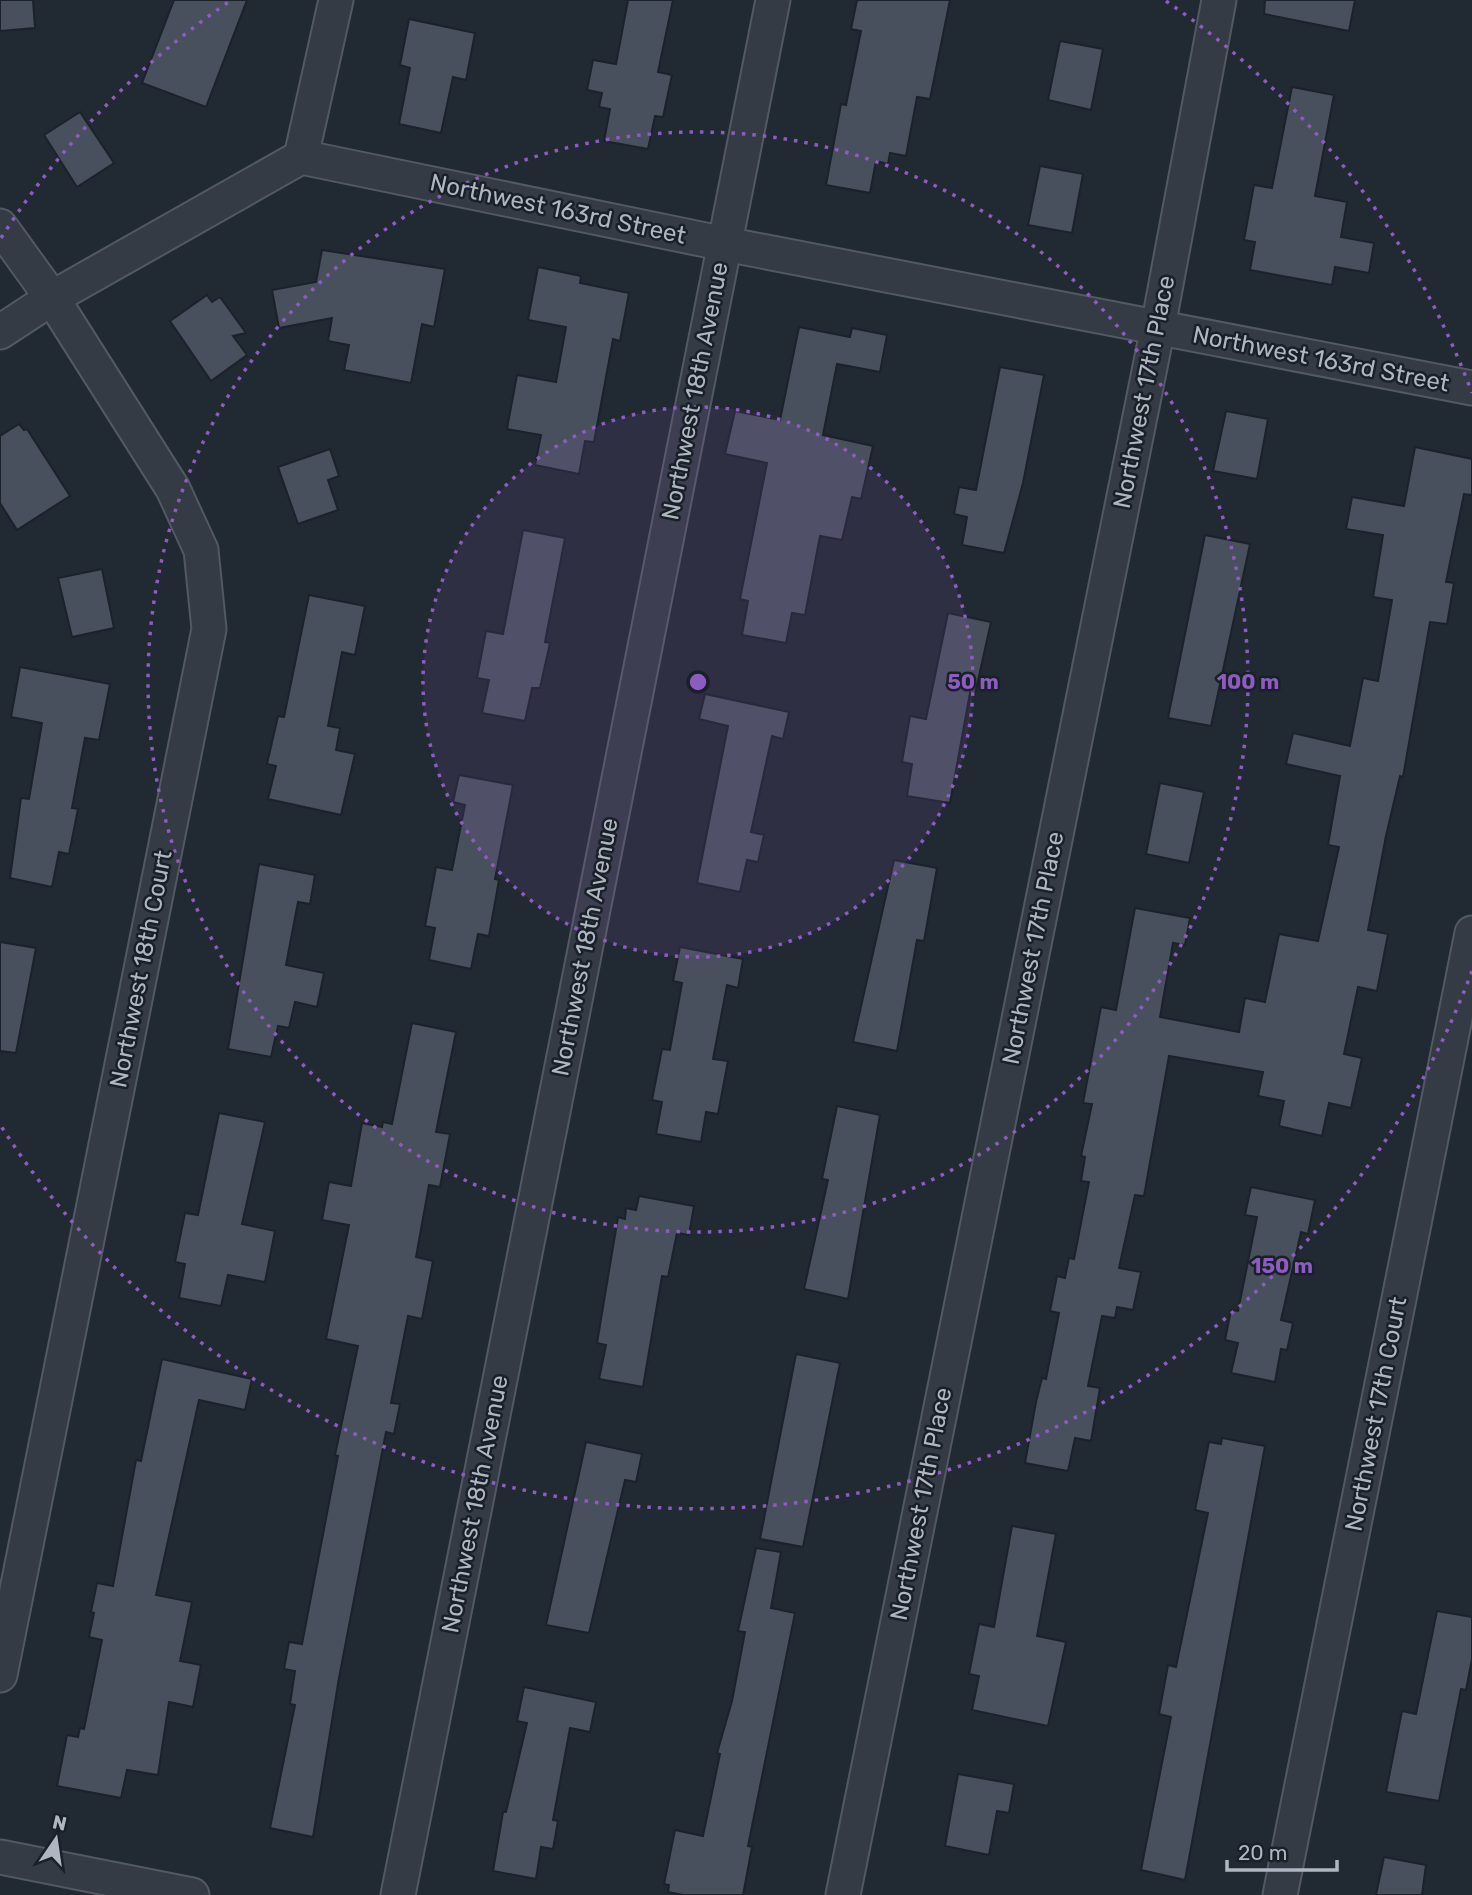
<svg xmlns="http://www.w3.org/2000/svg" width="1472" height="1895" font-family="Rubik,sans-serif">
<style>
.building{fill:#48505d;stroke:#1c222b;stroke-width:2}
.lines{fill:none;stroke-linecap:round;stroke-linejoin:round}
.minor-casing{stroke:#525962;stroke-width:37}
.minor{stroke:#343b44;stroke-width:33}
.ring{fill:none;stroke:#8d5cc0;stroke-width:3.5;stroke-dasharray:3.5 7}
.labels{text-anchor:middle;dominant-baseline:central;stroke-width:5;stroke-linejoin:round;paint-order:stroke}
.street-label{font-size:24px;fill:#aeb6c1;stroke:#1a2028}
.centre{fill:#8d5cc0;stroke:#1a2028;stroke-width:3.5}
.ring-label{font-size:21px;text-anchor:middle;font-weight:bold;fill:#8d5cc0;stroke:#1a2028;stroke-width:5;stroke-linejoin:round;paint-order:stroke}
</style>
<rect width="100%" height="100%" fill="#212933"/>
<g class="building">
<path d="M0,0H33L35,28L0,31Z"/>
<path d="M174,0H247L206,107L142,83Z"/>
<path d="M628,0H673L658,72L672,75L663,117L655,116L648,149L604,141L610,109L599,107L602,93L587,90L593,60L616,64Z"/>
<path d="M857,0H950L930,99L917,97L906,156L890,153L888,164L876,161L870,193L826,185L841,104L846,105L861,31L851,29Z"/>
<path d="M1265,0H1355L1349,31L1264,14Z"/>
<path d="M409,19L475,33L466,80L453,77L441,133L399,124L410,68L400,65Z"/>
<path d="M1060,41L1103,49L1091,110L1048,100Z"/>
<path d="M1292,87L1334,95L1315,196L1347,202L1341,237L1374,243L1369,273L1335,267L1332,285L1250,270L1255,242L1244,240L1254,185L1272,188Z"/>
<path d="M80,112L114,163L77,187L44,135Z"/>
<path d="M1040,166L1083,174L1072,233L1028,225Z"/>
<path d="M322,250L445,269L434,327L422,324L411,383L344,370L349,345L328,341L332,318L279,328L272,290L316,282Z"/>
<path d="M538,267L581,276L580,283L629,293L620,341L613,339L594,442L585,441L579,474L535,465L541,435L507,429L517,375L556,382L566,327L528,320Z"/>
<path d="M207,295L212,302L220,297L246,333L233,336L247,355L211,381L170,321Z"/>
<path d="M799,327L850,337L852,328L887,335L880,372L837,364L823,435L873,446L861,499L852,497L842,540L820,536L805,615L792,613L786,643L742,635L748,601L740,599L767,463L725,454L735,411L780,420Z"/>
<path d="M1000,367L1044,375L1023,483L1004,553L962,545L967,517L954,514L959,487L976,490Z"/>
<path d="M1226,411L1268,419L1257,479L1213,471Z"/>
<path d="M19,424L24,430L27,429L70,496L17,530L0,503V436Z"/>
<path d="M1415,447L1472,459V495L1464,494L1446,582L1454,583L1447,624L1430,622L1403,777L1400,776L1386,836L1368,930L1388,934L1377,991L1358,987L1344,1054L1362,1058L1351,1108L1329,1103L1322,1136L1279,1126L1284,1101L1258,1096L1263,1072L1169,1056L1144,1196L1135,1195L1119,1268L1141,1272L1133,1310L1117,1307L1115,1318L1102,1316L1088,1386L1100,1388L1091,1441L1075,1438L1068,1471L1025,1463L1036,1402L1042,1378L1046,1379L1059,1313L1050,1311L1057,1276L1065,1278L1069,1258L1074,1259L1089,1182L1081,1181L1085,1157L1081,1156L1092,1104L1083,1103L1101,1007L1116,1010L1135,908L1190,918L1185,945L1173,943L1160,1017L1239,1032L1245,998L1265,1002L1279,934L1318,941L1339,847L1328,845L1340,776L1286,764L1293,733L1350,746L1363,678L1378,681L1392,600L1373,597L1383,535L1346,529L1352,497L1404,506Z"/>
<path d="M330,449L339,476L328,480L338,510L298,524L278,467Z"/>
<path d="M523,530L565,538L545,642L550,643L540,688H532L525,721L482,713L489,680L477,678L486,631L503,634Z"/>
<path d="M1205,535L1250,544L1211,726L1168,718Z"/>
<path d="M102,569L114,628L72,637L58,578Z"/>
<path d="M309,595L365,606L355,655L342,652L328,726L340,728L336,750L355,754L341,815L268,799L276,766L267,764L278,716L284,717Z"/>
<path d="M948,613L991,622L975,694L970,693L950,803L907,796L912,764L902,762L910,716L926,719Z"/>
<path d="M20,667L110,684L99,740L85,738L72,808L78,809L69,854L59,852L52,887L10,878L21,798L29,799L42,723L11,717Z"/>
<path d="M705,694L789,712L783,739L772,736L751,832L764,835L758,862L747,860L740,892L697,883L728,726L699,719Z"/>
<path d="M459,775L513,785L495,879L499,880L489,936L478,934L471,969L429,960L435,928L425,926L436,867L452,870L465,805L453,802Z"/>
<path d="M1160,783L1204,792L1189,863L1146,854Z"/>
<path d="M894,860L937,868L924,941L917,940L897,1051L853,1042Z"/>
<path d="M259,864L315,875L310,904L298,902L286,965L324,973L317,1007L295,1002L289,1028L278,1026L271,1057L228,1049Z"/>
<path d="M0,942L36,948L16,1053L0,1051Z"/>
<path d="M680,947L743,959L738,988L727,985L713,1059L728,1061L718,1114L706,1112L701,1142L656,1134L662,1102L652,1100L662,1049L670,1050L682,983L673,981Z"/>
<path d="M412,1023L456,1032L436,1132L450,1134L440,1187L429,1185L416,1257L433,1261L422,1319L408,1316L391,1403L400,1404L394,1434L386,1432L339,1678L313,1837L270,1828L295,1705L290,1704L295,1671L284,1669L289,1642L302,1644L338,1456L335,1455L358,1346L326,1339L349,1225L322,1220L329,1182L351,1186L362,1123L382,1127L383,1122L392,1124Z"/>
<path d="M837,1106L880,1115L848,1299L804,1289L828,1180L822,1179Z"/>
<path d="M219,1113L265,1122L242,1224L275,1231L265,1282L228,1275L221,1306L179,1298L185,1264L175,1262L185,1213L198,1215Z"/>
<path d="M1251,1187L1315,1200L1308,1234L1301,1232L1281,1320L1293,1323L1287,1350L1281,1349L1275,1382L1231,1373L1238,1343L1225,1340L1231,1310L1238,1311L1257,1217L1245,1215Z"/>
<path d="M639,1196L694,1206L689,1235L677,1233L668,1277L662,1276L643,1387L599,1379L606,1345L597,1343L618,1217L625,1219L626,1208L636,1210Z"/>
<path d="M796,1354L840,1363L803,1547L760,1539Z"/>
<path d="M162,1359L252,1379L245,1410L199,1400L156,1595L192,1602L180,1661L201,1665L193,1707L169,1702L158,1775L127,1770L121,1798L57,1786L67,1735L78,1737L80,1728L84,1729L102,1640L89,1637L94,1613L91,1612L97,1583L113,1586L136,1460L141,1461Z"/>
<path d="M1222,1438L1265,1446L1185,1880L1141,1870L1171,1717L1159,1714L1168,1665L1176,1667L1208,1513L1195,1510L1209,1442L1221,1444Z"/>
<path d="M586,1442L642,1454L636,1482L625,1480L589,1633L546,1625Z"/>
<path d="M1012,1526L1056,1534L1037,1636L1066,1642L1048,1726L972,1710L979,1676L969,1674L979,1624L994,1627Z"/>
<path d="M756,1548L781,1552L771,1608L795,1613L748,1846L752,1847L743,1895H683L668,1892L669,1885L664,1884L675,1830L703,1836L720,1754L717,1753L732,1701L745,1632L738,1631Z"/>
<path d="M1437,1611L1472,1617V1659L1466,1690L1461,1689L1439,1801L1386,1792L1402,1711L1416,1714Z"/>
<path d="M524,1687L596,1702L590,1732L570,1728L553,1820L558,1821L553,1849L541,1847L536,1879L493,1871L503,1812H506L527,1723L517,1721Z"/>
<path d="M958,1774L1014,1784L1009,1813L997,1811L989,1855L945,1846Z"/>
<path d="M1384,1857L1426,1865L1422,1895H1376Z"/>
</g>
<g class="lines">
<defs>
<g id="minor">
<path d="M301,157L336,0"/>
<path d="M0,226L52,298L173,489L201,550L209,629L0,1675"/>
<path d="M0,332L52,298L301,157L725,244L1472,388"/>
<path d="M0,1857L192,1895"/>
<path d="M398,1895L773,0"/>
<path d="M843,1895L1158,327L1219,0"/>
<path d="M1280,1895L1472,933"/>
</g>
</defs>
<use href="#minor" class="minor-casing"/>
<use href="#minor" class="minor"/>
</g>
<circle cx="698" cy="682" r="275" fill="#8d5cc0" fill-opacity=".12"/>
<g class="ring">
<circle cx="698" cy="682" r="275"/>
<circle cx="698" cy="682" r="550"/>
<path d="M1472 971A826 826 0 0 1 1 1126M1 238A826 826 0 0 1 230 1M1166 1A826 826 0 0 1 1472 393"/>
</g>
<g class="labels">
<g class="street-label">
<text transform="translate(558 209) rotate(12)">Northwest 163rd Street</text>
<text transform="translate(1321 359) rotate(11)">Northwest 163rd Street</text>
<text transform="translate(695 391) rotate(-79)">Northwest 18th Avenue</text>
<text transform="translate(1144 392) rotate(-79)">Northwest 17th Place</text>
<text transform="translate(585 947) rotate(-79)">Northwest 18th Avenue</text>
<text transform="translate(1033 948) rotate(-79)">Northwest 17th Place</text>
<text transform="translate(141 969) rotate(-79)">Northwest 18th Court</text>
<text transform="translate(1376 1414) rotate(-79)">Northwest 17th Court</text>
<text transform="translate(475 1504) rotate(-79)">Northwest 18th Avenue</text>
<text transform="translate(921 1504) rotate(-79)">Northwest 17th Place</text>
</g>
</g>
<circle cx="698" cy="682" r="10" class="centre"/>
<g class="ring-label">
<text x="973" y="689">50 m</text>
<text x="1248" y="689">100 m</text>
<text x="1282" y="1273">150 m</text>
</g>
<g transform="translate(56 1839) rotate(13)" stroke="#1a2028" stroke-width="5" paint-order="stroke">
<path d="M0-5L12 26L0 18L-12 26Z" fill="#aeb6c1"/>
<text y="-10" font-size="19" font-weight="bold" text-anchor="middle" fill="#aeb6c1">N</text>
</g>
<path d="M1227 1860v10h110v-10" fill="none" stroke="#aeb6c1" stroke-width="3.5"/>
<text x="1238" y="1860" font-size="21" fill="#aeb6c1" stroke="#1a2028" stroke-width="5" paint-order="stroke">20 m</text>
</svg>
